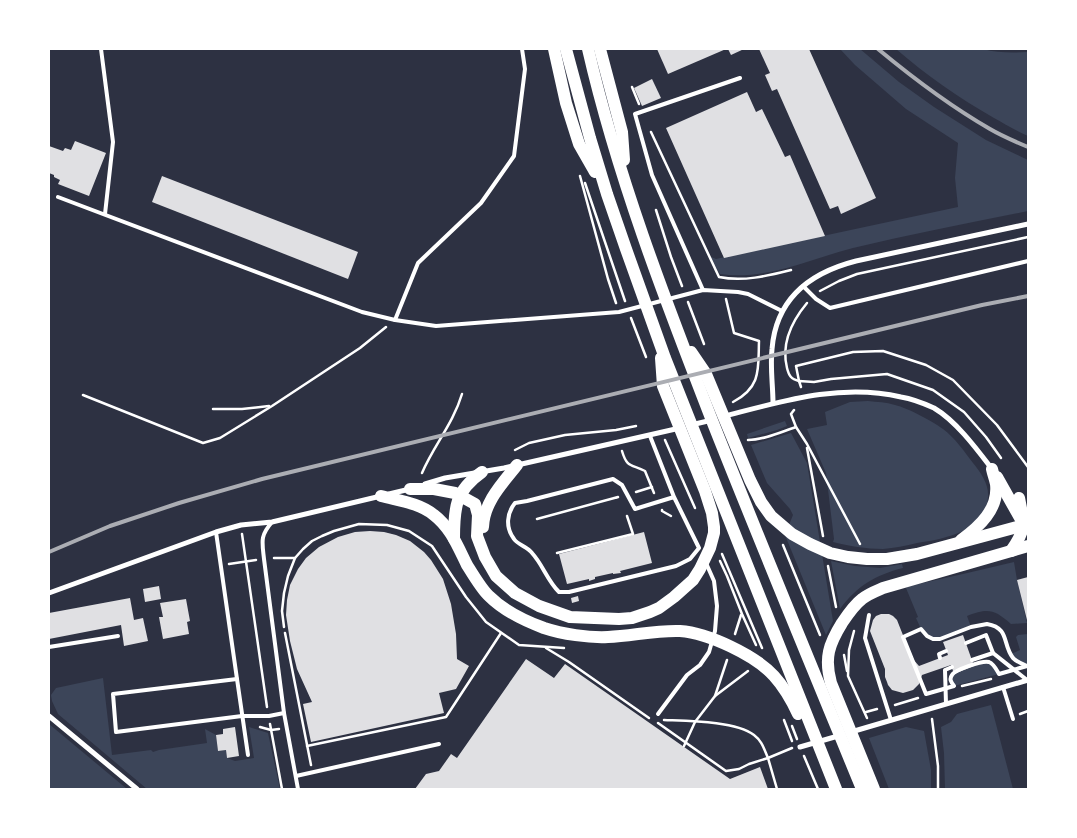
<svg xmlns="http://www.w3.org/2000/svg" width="1077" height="838" font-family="'Asap Condensed',sans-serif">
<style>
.green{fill:#3c4559}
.building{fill:#e0e0e3}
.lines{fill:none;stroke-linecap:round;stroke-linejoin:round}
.path{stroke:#fff;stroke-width:2.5}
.service{stroke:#fff;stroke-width:4}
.minor{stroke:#fff;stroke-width:5}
.primary{stroke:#fff;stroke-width:12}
.rail{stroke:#abadb3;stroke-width:4}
</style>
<rect width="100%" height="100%" fill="#2d3142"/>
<g class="green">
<path d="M840,49H860L899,82L934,107L986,140L1028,160V211C970,223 911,234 853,248C810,259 765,281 720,274L709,256L716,259L958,207L955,178L958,143L906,109L855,65Z"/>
<path d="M896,49H983C997,53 1013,53 1028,52V136C1016,131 1005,124 994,118C959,98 926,75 896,49Z"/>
<path d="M868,401C877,402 886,402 895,405C908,408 932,421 943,429C955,438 964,451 973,463C981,473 989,484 988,497C986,532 943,539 917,543C906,546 894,548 883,549C866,549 849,546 833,542L834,539L826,473L807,429L827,425L825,412L850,402Z"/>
<path d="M785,421L787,426L777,430L748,438L747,434Z"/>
<path d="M791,433L807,463L833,621L826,635L785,535L793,515L790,509L767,483L751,445Z"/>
<path d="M831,561L855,566L880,568L902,564L903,568C875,575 857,586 840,609Z"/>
<path d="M1014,562L1017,580L1027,623L1011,624C994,609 988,608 967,616L971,627L940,639H933L921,629L916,618L918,617L906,588L909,586L963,574Z"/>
<path d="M1028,634V666L1018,662L1011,654L1020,650L1016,637L1018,635Z"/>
<path d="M979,662H990L999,674L954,686L951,679L954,672Z"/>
<path d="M103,678L112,755L151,750L153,752L159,750L207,743L205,729L216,735L218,751L226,750L227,758L235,761L254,758L249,727L268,733L280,789H147L58,714L52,701L51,695L56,688Z"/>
<path d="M991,705L1013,789H945L944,753L941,727L951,722L957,714Z"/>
<path d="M49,724L127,789H49Z"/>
<path d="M906,727L924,731L931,770V789H889L869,738Z"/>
</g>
<g class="building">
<path d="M657,49H726L668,74Z"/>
<path d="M728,49H744L731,55Z"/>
<path d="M759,49H809L876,198L841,214L838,206L830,209L777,89L772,91L765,75L770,73Z"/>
<path d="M652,79L661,98L642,106L634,88Z"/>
<path d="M747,92L756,112L762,109L785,157L790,155L825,236L724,258L666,128Z"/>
<path d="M75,141L106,153L89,196L58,184L60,180L54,177V175L49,173V146L63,151L65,148L71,150Z"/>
<path d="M162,176L358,252L348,279L152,202Z"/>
<path d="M370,531L384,532L396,535L410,541L424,552L431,560L443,579L451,604L456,634L457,659L469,666L456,689L439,693L444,713L311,742L303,704L312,702L297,669L290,641L286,615L287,600L290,585L298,569L306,558L319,547L338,537L355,532Z"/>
<path d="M644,532L652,563L620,571L621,573L613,574V573L595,577V579L589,581V579L567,584L559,554Z"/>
<path d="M1028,577V624L1017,580Z"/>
<path d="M159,586L161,599L145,602L143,589Z"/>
<path d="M578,596L579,601L572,603L571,598Z"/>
<path d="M130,598L134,620L143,618L148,641L124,646L121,625L49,639V613Z"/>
<path d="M186,599L190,621L187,622L189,634L163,639L159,617H163L160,603Z"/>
<path d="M881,614H889L893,616L897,620L912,658L919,666L948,655L943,642L963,635L974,666L954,674L951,665L922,675L919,684L913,690L903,693L892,690L888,685L887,682L885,677V669L870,631L873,620L876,616Z"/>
<path d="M526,659L554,678L565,664L730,779L760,767L768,789H415L426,774L439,771L451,754L457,758Z"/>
<path d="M235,727L239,756L227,758L226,750L218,751L216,735L223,734V729Z"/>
</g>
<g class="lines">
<g class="path">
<path d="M632,87L639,104"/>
<path d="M651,132L719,277C743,282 767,276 791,270"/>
<path d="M580,176L608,279L616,303"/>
<path d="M585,183L625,301"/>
<path d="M656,210L671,257L682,286"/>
<path d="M820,291L839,281L857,274L1028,237"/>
<path d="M726,299L734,333L759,341C758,368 762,387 733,402"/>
<path d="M688,302L704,344"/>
<path d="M631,318L646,357"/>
<path d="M799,381C791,379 789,376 787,368C781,344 792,321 807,303"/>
<path d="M799,381L796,366L853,352L883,351L926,365L953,380L997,425L1028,467"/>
<path d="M801,387L799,381L814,382L831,379L887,374L933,390L964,412L986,437L1001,458"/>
<path d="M83,395L203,443L220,438L272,406L360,348L386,327"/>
<path d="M213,409H242L269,406"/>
<path d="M794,410L791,414L796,427L807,444L860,544"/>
<path d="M665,440L695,508"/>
<path d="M748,440C764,440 781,432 796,427"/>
<path d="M807,448L823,536"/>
<path d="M515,450L529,443L565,435L616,430L636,426"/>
<path d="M622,451C627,468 631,464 645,471L654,493"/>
<path d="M422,473C434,445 453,424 462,394"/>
<path d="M636,492L652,487"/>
<path d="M662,510V511L671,516"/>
<path d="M537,519L618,497"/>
<path d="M242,534L267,707"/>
<path d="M783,545L820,635"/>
<path d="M557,553L633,534L627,516"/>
<path d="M722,554L762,648"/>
<path d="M274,558H295"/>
<path d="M720,561L727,576L742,614L756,645"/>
<path d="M229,564L256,560"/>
<path d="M828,566L836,607"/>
<path d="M284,627L282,611L284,593L288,576L295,558L303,549L312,541L322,536L334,531L359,524L387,525L409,531L432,546L466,597L486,622L519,645L564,648"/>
<path d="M854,631L849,650L848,676L867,718"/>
<path d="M285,633L311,765"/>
<path d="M735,634L741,615"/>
<path d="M546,648L569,662L649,718"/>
<path d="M844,655L847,671"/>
<path d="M962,686L991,679"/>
<path d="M715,696L727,660"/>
<path d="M895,705L918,698"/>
<path d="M866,712L877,709"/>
<path d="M1020,714L1028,711"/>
<path d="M932,719L938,766V789"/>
<path d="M784,720L792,741"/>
<path d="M658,723L726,771L739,769L749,764L768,758C764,749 762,741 754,735C735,721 688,721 664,720"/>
<path d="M270,724L282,789"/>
<path d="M792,726L797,739"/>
<path d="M260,727L271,730L279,729"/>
<path d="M307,746L446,717L501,633"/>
<path d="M684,746L695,722L715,696L748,671"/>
<path d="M804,756L818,789"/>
<path d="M777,789L768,758L792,748"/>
</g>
<g class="service">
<path d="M101,49L113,142L105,214"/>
<path d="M58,197L362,312L395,320L436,326L619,312L703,290L738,292L748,294L782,311"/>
<path d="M803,286L816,299L830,308L1028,261"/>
<path d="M703,290L652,175L635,114L740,78"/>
<path d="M395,320L418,263L481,203L514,156L525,69L522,49"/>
<path d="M650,436L674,497L635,509L622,485L613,479L527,501L515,503C507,513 505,527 514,539C518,545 528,547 532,553C543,565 547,580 559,592H569L676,566L690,559L699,548L674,497"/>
<path d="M272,522C260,536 262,541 264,559L284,713L298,789"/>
<path d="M216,532L237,679L113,694L116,732L242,716H269L284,713"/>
<path d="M869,615L865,638L891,720"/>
<path d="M987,624C1010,628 1002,644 1013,658C1017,662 1022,664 1027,666L999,674C996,669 994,664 989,662C983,660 954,670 952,675C949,679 951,682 954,686L926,694L903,637L921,629L927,636L933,639H940L971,627Z"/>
<path d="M966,643L986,635L993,653"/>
<path d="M49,647L118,636"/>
<path d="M940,658L939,654L946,651"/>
<path d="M972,660L993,653L1027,680"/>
<path d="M237,679L248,755"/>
<path d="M1003,687L1013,719"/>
<path d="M946,704L945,670L952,667"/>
<path d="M658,714L687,675L700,665L709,652L715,631L717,606L714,581L706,563"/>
<path d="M296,776L439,744"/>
</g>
<g class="minor">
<path d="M773,403C773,386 770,367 772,349C776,299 809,273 856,261L1028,224"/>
<path d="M725,416C783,401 841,383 901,397C913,399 923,403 934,408C956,421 976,448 992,469"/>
<path d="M691,425L712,420"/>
<path d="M425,484L445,478L504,468L680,428"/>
<path d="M389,494L410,489"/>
<path d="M49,593L216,532L241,525L272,522L381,496"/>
<path d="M49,716L137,789"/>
<path d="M851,732L1028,680"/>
<path d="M800,747L838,736"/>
</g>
<g class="primary">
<path d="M554,49L566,103L579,144L595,172"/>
<path d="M566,49L590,138L607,194L626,249L665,358L836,789"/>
<path d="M588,49C617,175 664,297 711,418C760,542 811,665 862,789"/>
<path d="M600,49L622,132L624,160"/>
<path d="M691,352L706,374L750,480L761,502L771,516L792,534L810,544L830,553L848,557L867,559H887L917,554L1028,524"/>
<path d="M997,477L1024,525L1028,528"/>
<path d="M410,489H434L455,493L475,504L478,515L477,536L485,557L496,576L515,593L539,606L570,617L619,619L632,618L650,612L659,608L674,597L693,580L700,569L710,548L714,533V527L712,513L705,491L663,386L661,358"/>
<path d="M381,496C400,501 419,503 434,515C451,528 458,547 467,565C472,573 482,590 489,596C504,611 525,621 544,628C562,634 589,638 608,637C632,636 656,630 680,631C708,633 755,655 774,676C784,687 792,701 798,714"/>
<path d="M483,527C484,502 502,484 517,465"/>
<path d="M454,539C454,508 455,491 482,472"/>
<path d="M961,540C979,527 999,509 996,484C995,479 993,474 992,469"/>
<path d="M1011,551C1027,528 1024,524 1019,498"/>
<path d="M874,789L831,683C824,658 829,644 842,623C848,614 854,605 862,599C868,594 876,591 883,588L1028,546"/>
</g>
<g class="rail">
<path d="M878,49C913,78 950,106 990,129C1002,136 1016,142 1028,147"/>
<path d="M49,552L110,526L179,503L262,479L982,305L1028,296"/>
</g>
</g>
<rect width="1077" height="838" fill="none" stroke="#ffffff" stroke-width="100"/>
</svg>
